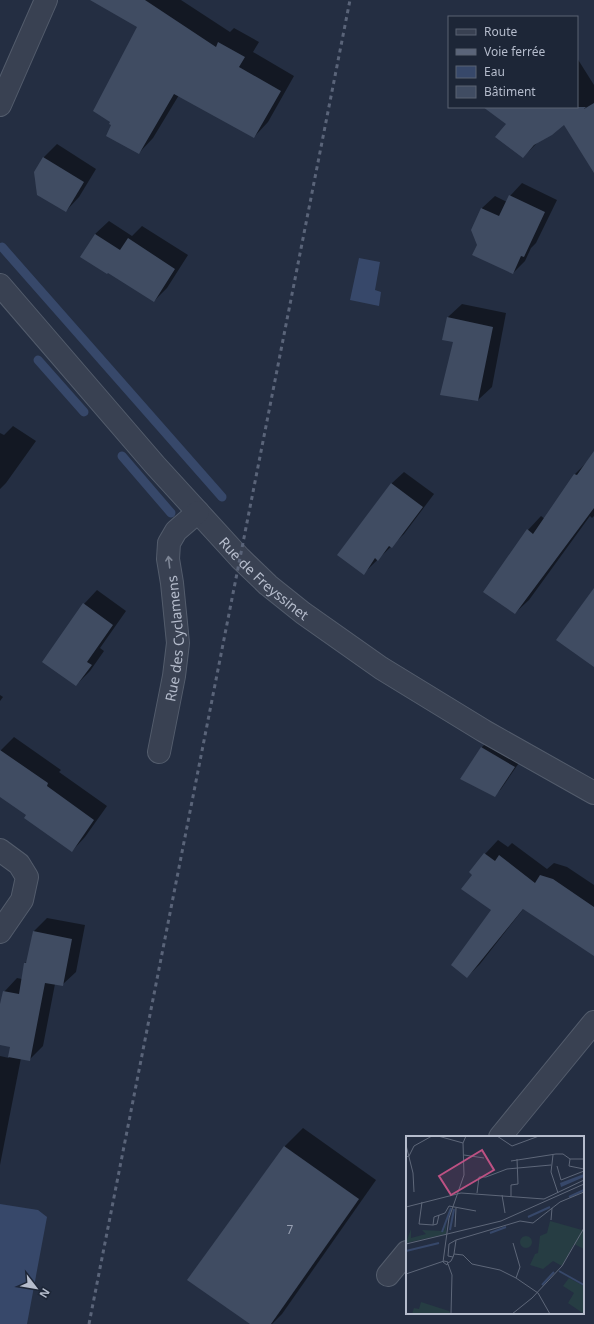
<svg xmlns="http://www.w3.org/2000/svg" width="594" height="1324" font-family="'Noto Sans',sans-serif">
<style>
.water{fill:#37486a}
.shadow{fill:#0007}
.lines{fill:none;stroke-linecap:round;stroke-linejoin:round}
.stream{stroke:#37486a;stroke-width:9}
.building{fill:#404c62}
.street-casing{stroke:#535c6c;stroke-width:24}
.street{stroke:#394152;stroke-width:22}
.rail{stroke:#5a6479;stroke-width:3;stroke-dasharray:4 4;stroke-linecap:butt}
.oneway{stroke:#7d8595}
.labels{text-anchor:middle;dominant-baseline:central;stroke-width:3;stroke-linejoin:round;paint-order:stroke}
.number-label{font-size:12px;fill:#98a0b2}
.street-label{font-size:14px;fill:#b5bccc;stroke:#1d2637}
.inset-river{fill:none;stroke:#37486a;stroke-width:2}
.inset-road{fill:none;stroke:#5e6779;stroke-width:1}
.view{fill:#bd5183;fill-opacity:0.15;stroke:#bd5183;stroke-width:2}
.inset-edge{fill:none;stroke:#b5bccc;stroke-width:2}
</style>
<rect width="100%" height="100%" fill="#242e42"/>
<g class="water">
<path d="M359,258L380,262L375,290L381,292L379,306L350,300Z"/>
<path d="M0,1204L38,1210L47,1217L27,1324H0Z"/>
</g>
<g class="shadow">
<path d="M124,0H181L230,32L234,28L259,42L253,52L294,76L268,122L254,137L179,95L153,138L139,153L113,125L139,26Z"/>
<path d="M577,58L594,85V139L564,124L540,140L523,157L507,124L511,107H577Z"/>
<path d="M57,144L96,169L79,197L66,211L43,158Z"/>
<path d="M522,183L557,200L536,243L531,248L525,261L513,273L478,245L472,230L482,208L495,196L507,202L510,196Z"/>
<path d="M109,221L132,236L142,226L188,255L167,288L154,301L95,234Z"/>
<path d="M462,304L506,313L492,387L478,400L454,342L448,317Z"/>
<path d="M13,426L36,441L6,483L0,489V433L4,435Z"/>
<path d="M594,452V516L592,518L590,516L529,600L515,613L528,530L541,516L545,519L575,474L587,462Z"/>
<path d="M404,472L434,494L404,534L364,573L391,484Z"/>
<path d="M97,590L126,611L100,648L104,651L90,671L76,685L84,604Z"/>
<path d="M0,695L3,697L0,701Z"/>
<path d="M14,737L61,770L59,772L107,806L85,837L72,851L28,815L0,795V751Z"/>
<path d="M489,740L521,760L501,789L494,796L462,779L482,747Z"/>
<path d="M498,840L508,847L512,843L547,869L554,863L567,867L594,885V954L524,908L480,964L467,977L493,910L473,875L470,872L485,854Z"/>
<path d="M47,918L85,925L76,972L62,985L55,984L43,1046L29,1060L21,1058L0,1165V1056L9,1058L11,1046L0,1044V1009L4,992L17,978L22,979L25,963L28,961L33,932Z"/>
<path d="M303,1128L376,1180L282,1314L272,1324H252L189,1280L285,1146Z"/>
</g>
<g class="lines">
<g class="stream">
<path d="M2,247L222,497"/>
<path d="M38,360L84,412"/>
<path d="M122,456L171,513"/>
</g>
</g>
<g class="building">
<path d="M90,0H145L216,47L218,42L245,57L239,67L281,91L254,138L174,94L139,154L106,136L111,125L109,124L110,122L93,111L137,27Z"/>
<path d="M594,103V173L564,125L552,135L534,145L523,158L495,137L506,124L483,107H586L584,109Z"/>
<path d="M43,157L84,182L66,212L37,195L34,172Z"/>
<path d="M509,195L545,212L524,257L521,256L513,274L472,255L477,245L471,230L481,208L499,216Z"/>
<path d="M95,234L120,250L128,238L175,269L154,302L108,273L107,274L80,257Z"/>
<path d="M447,317L493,327L478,401L440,395L453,342L442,340Z"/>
<path d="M594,451V508L515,614L483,592L527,529L533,534L574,474L577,475Z"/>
<path d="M391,483L423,507L392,548L389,546L378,561L375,558L364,575L337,555Z"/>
<path d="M594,588V667L556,640Z"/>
<path d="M83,603L113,625L87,662L92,665L76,686L42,662Z"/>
<path d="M481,747L515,767L495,797L460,779Z"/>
<path d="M0,750L48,783L47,786L94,820L72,852L24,818L26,815L0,797Z"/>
<path d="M484,853L495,861L499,855L535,883L540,875L553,879L594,907V956L523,909L467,978L451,965L491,910L461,889L472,875L469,872Z"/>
<path d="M33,931L72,939L63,986L45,983L30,1061L8,1057L10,1047L0,1045V1004L3,991L19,994L24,963H26Z"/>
<path d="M284,1146L359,1199L271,1324H250L187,1280Z"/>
</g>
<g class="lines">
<defs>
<g id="street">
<path d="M0,105L46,0"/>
<path id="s1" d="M0,285L155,465L240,558L268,585L303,613L381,668L484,731L594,793"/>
<path id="s2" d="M159,752L174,676L178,643L172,583L168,559L169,543L176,531L198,512"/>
<path d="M0,850L19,864L27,877L22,900L0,932"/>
<path d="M500,1137L594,1022"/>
<path d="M388,1275L407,1252"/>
</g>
</defs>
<use href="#street" class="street-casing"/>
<use href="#street" class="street"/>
<path class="rail" d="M89,1324L350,0"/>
</g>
<defs><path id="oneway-shaft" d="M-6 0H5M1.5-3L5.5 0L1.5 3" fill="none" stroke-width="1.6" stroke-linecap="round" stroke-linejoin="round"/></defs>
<use class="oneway" href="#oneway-shaft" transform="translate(169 562) rotate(-97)"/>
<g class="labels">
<g class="number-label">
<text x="290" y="1229">7</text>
</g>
<g class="street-label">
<text stroke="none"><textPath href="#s1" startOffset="395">Rue de Freyssinet</textPath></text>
<text stroke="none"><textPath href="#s2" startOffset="115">Rue des Cyclamens</textPath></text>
</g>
</g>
<g transform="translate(406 1136)">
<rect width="178" height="178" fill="#242e42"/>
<path d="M40,85V98L0,107L5,93V102L20,98L16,94L38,95ZM144,85L176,94L178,92V113L168,108L156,130L147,125L137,133L124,129L129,118L132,117L134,100L141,97ZM114 106a6 6 0 1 1 12 0a6 6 0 1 1-12 0ZM163,142L178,150V178L162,167L168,157L157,150ZM15,166L43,175L45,178H6L8,172L13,173Z" fill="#263d43"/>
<path d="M178,38V41L155,51L154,47Z" fill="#37486a"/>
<path class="inset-river" d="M163,61L178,54M122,81L144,71M44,94L48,73M36,96L45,72M84,97L100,91M0,115L33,107M153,135L178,149M136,149L148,136"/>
<path class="inset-road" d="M32,0L57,7M91,0L106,10L133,0M0,9L7,37L8,56M58,19L78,22M147,19L145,36L152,57M0,21L3,20L8,10L26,0M178,23H164L163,30L178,33M105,25L150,18H157L164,23M151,30L155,44L178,35M71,57L73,41H80L101,33L145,29M96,59L99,77M105,60V49L112,48L111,23M16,66L13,88L27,89M0,71L55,57L138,63L178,44M33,79L31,88L27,89L28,81L39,77L43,70L70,75M145,84L146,72M49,91L50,72M50,104L114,85L127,87L154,66L178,56M107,107L114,131L110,142M0,108L95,85L178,48M48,118L57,119L66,128L94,134L110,142L132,157L144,178M38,125L42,126L41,129L37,126L43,82L58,39L57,7L60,0M42,127L45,125L47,121L48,118L50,104L43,108L42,120L47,121M42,128L46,139L45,178M0,138L38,125M106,178L126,162L156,130L178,92"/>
<path class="view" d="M76,14L88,34L45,59L33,40Z"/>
<rect width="178" height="178" class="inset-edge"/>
</g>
<rect x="448" y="16" width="130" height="92" fill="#1d2637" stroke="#5a6273"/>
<rect x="456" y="29" width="20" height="6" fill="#394152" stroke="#5a6273"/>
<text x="484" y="36" font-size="12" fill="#b5bccc">Route</text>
<rect x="456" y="49" width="20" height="6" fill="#5a6479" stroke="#5a6273"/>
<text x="484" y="56" font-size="12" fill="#b5bccc">Voie ferrée</text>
<rect x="456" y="66" width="20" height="12" fill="#37486a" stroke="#5a6273"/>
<text x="484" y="76" font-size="12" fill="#b5bccc">Eau</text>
<rect x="456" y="86" width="20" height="12" fill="#404c62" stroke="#5a6273"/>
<text x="484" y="96" font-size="12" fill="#b5bccc">Bâtiment</text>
<g transform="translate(36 1288) rotate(121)" stroke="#1d2637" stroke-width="3" paint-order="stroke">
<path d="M0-3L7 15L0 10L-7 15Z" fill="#b5bccc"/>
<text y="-6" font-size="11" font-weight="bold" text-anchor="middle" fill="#b5bccc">N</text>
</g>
</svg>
